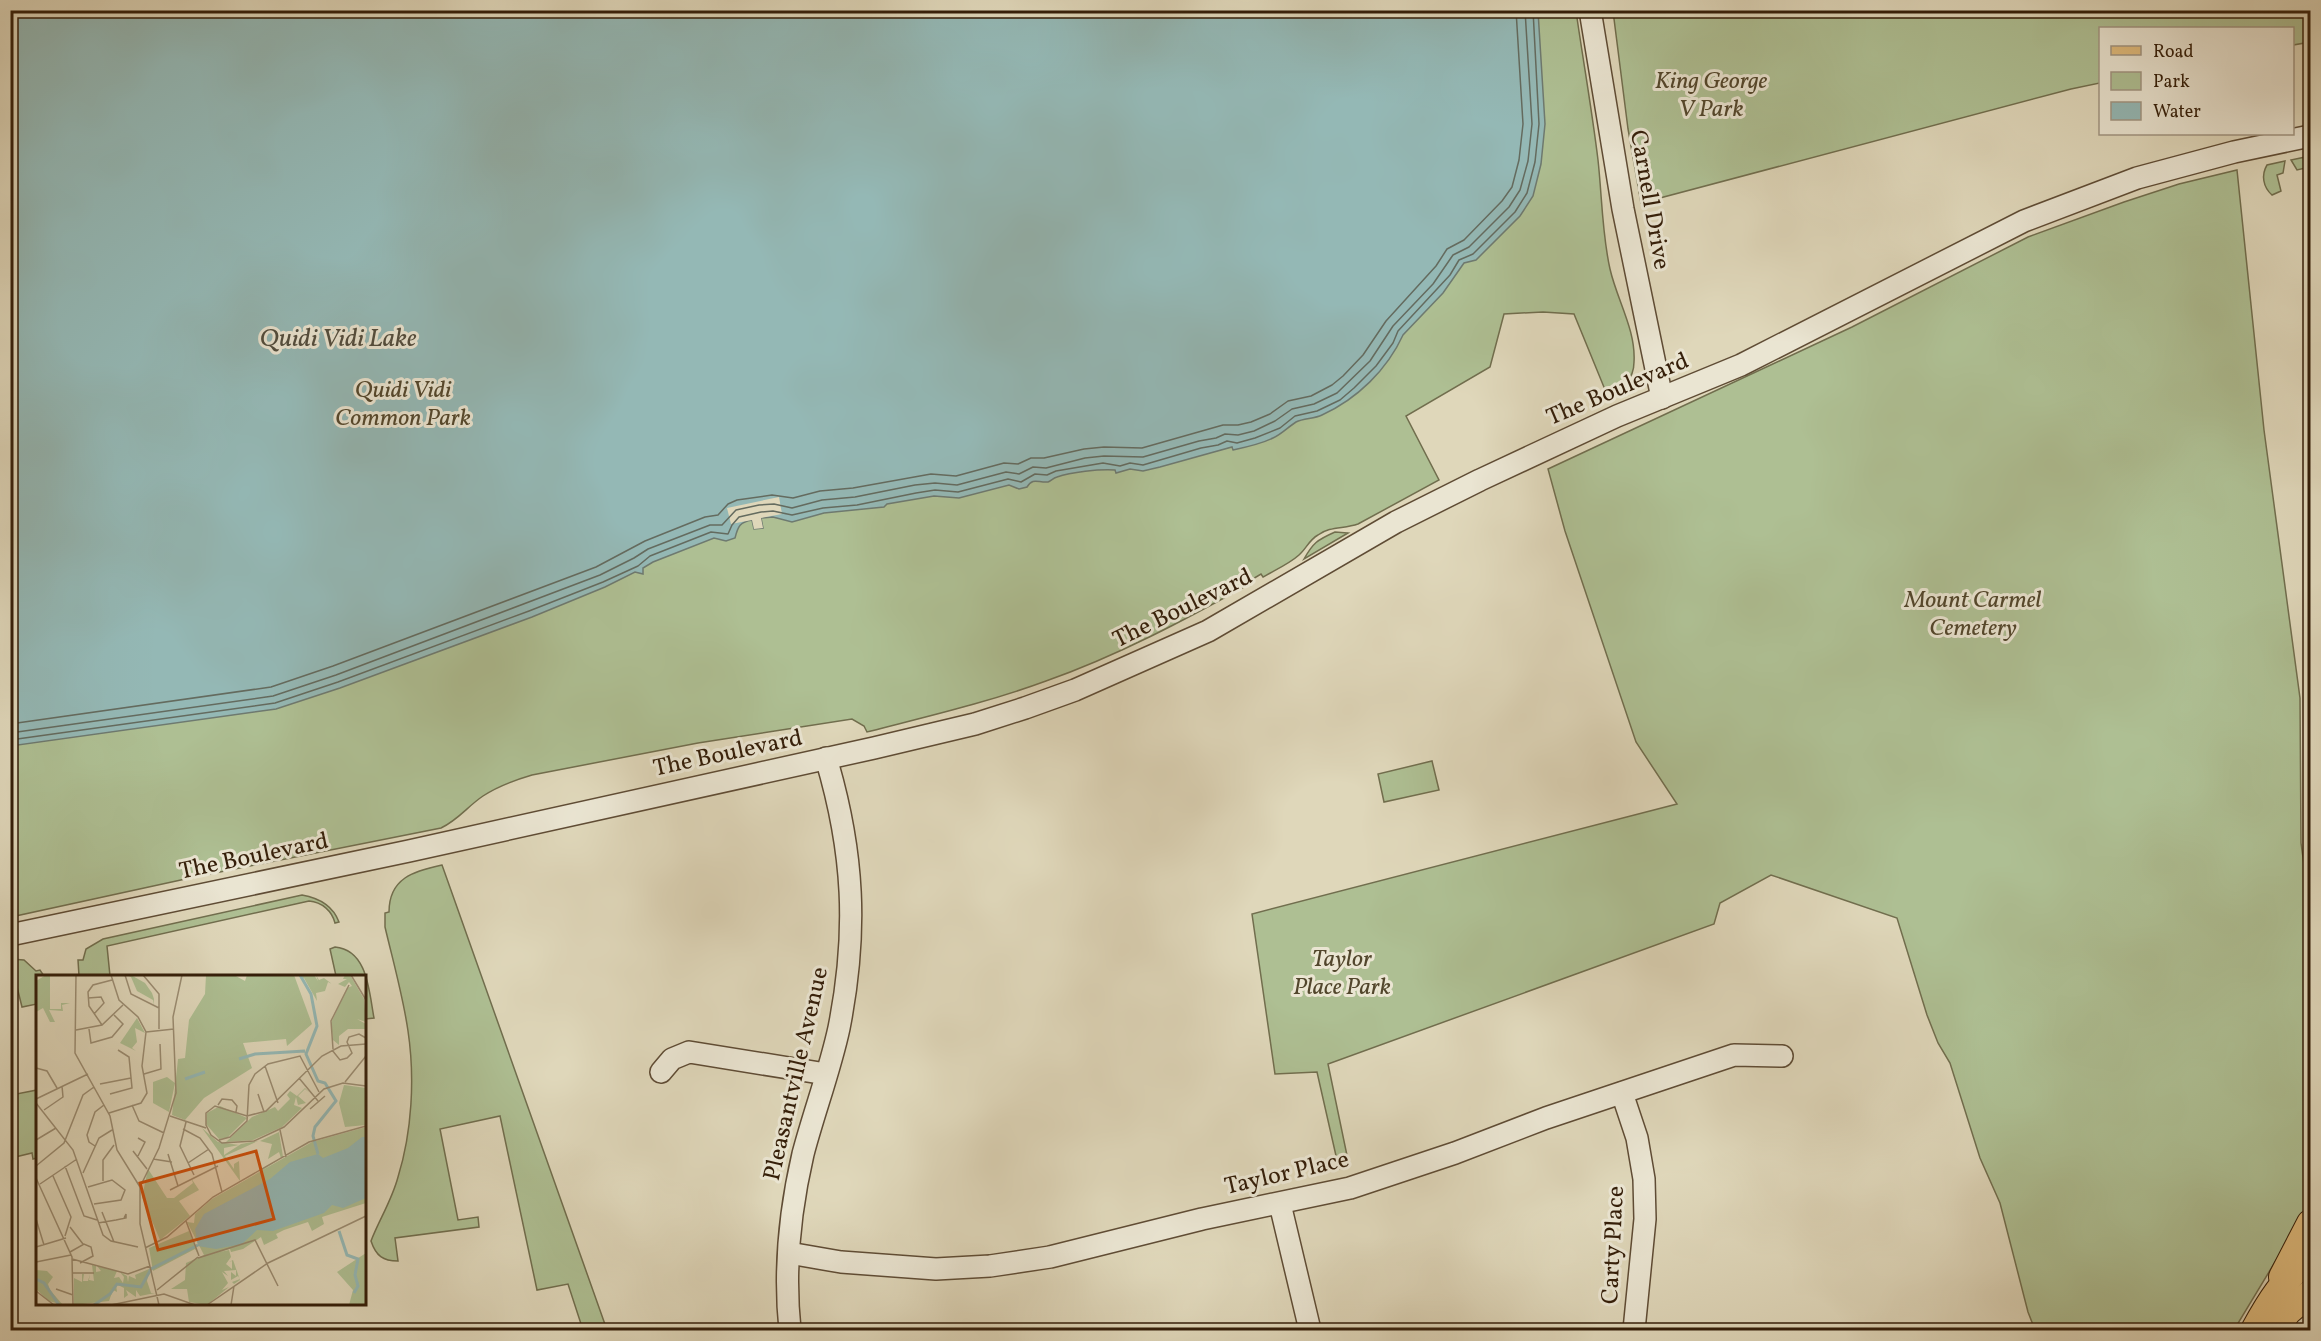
<svg xmlns="http://www.w3.org/2000/svg" width="2321" height="1341" font-family="Vollkorn,serif">
<style>
.green{fill:#aebf93;stroke:#716e4e;stroke-width:1.5}
.water{fill:#94b8b5;stroke:#6e7a70;stroke-width:1.5}
.pier{fill:#dfd7ba}
.lines{fill:none;stroke-linecap:round;stroke-linejoin:round}
.shore{stroke:#646b5f;stroke-width:1.5}
.minor-casing{stroke:#5f4c35;stroke-width:24}
.major-casing{stroke:#341e09;stroke-width:28}
.minor{stroke:#eae5d2;stroke-width:21}
.major{stroke:#e0bc7d;stroke-width:26}
.labels{text-anchor:middle;dominant-baseline:central;stroke-width:6;stroke-linejoin:round;paint-order:stroke}
.park-label{font-size:24px;font-style:italic;fill:#52462c;stroke:#eae5d2}
.street-label{font-size:24px;fill:#341e09;stroke:#eae5d2}
.water-label{font-size:26px;font-style:italic;fill:#514c3d;stroke:#eae5d2}
.inset-river{fill:none;stroke:#94b8b5;stroke-width:3}
.inset-road{fill:none;stroke:#9b8d73;stroke-width:1.5}
.view{fill:#cd500c;fill-opacity:0.15;stroke:#cd500c;stroke-width:3}
.inset-edge{fill:none;stroke:#341e09;stroke-width:3}
</style>
<rect width="100%" height="100%" fill="#dfd7ba"/>
<filter id="stains"><feTurbulence type="fractalNoise" baseFrequency=".00333" numOctaves="4"/><feColorMatrix values="0 0 0 0 .2 0 0 0 0 .09 0 0 0 0 .02 0 0 0 .5 -.17"/></filter>
<radialGradient id="worn" r=".72"><stop offset=".6" stop-color="#630" stop-opacity="0"/><stop offset="1" stop-color="#630" stop-opacity=".3"/></radialGradient>
<g class="green">
<path d="M2310,10V42L2293,45L2292,28H2100V83L2071,89L1641,203L1628,129L1613,11Z"/>
<path d="M10,11H1576C1583,60 1592,110 1598,160C1602,196 1602,234 1610,269C1617,300 1636,330 1634,362C1634,380 1622,388 1608,397L1574,314L1543,312L1504,314L1490,367L1406,416L1439,480L1358,524C1344,529 1330,526 1318,535C1309,540 1306,549 1299,555C1289,564 1275,570 1263,577L1261,574L1251,580V583C1185,620 1117,656 1046,681C989,702 929,716 871,731L867,732L864,726L852,719L698,743L532,775C515,780 498,786 483,796C468,806 458,820 441,828L190,878L11,917Z"/>
<path d="M2310,156V167L2297,170L2291,160Z"/>
<path d="M2285,161L2283,173L2277,175L2281,191L2272,195C2263,187 2261,175 2267,165Z"/>
<path d="M2237,170L2264,430L2300,698L2301,843L2310,909V1204L2234,1330H2035L2028,1312L2000,1203L1980,1158L1950,1063L1938,1043L1927,1015L1897,918L1771,875L1720,903L1714,924L1328,1064L1349,1165L1339,1169L1317,1072L1275,1074L1252,914L1677,804L1636,742L1565,531L1548,469L1852,327L2028,237L2124,202L2179,184Z"/>
<path d="M1335,532L1348,533L1304,559C1313,543 1317,540 1335,532Z"/>
<path d="M1432,761L1439,790L1384,802L1378,774Z"/>
<path d="M442,865L447,879L607,1330H583L568,1284L537,1290L500,1116L440,1129L458,1220L478,1217L479,1227L395,1238L398,1261C383,1261 376,1256 371,1241C379,1220 392,1200 398,1177C412,1132 415,1078 408,1031C403,996 393,961 385,927V913L389,912C389,878 414,871 442,865Z"/>
<path d="M302,895C319,898 333,906 339,922L335,923C332,911 322,902 309,901L107,946L110,976H79L78,960H83L86,949L103,939Z"/>
<path d="M335,947C368,950 369,992 374,1018L365,1019L364,976H336L330,949Z"/>
<path d="M10,959L24,960L36,971L40,970L44,976H38L37,1004L22,1007Z"/>
<path d="M37,1090V1158L33,1159L32,1153L11,1158V1095Z"/>
</g>
<path class="water" d="M10,11H1538L1545,124L1541,164L1533,196L1520,216L1476,260L1464,263L1443,293L1403,335C1387,370 1357,399 1322,415C1314,419 1304,418 1296,422C1288,427 1282,434 1273,438C1261,444 1247,447 1233,450L1232,447L1160,467L1143,471L1130,469L1116,473L1115,470C1099,469 1071,472 1057,477C1053,478 1051,481 1048,482C1038,483 1033,477 1027,487L1019,489L1009,485L959,498L934,496L887,504L884,507L824,513L792,522L773,517L761,518L763,528L754,529L752,520C740,522 738,526 735,538L726,541L714,538L653,562L643,568V574L635,572L605,587L532,617L340,688L276,709L11,746Z"/>
<path class="pier" d="M779,497L782,514L761,518L763,528L754,529L752,520L731,524L727,508Z"/>
<g class="lines">
<g class="shore">
<path d="M10,724L271,687L333,666L596,567L645,541L705,517L718,515L728,504L737,500L772,495L793,498L820,491L853,488L931,474L956,476L1004,463L1018,464L1031,458H1044L1084,449L1104,447L1142,448L1223,425H1238L1251,422L1270,414L1288,401L1311,396L1332,385L1343,376L1363,355L1386,321L1436,266L1447,249L1464,240L1502,201L1512,187L1519,160L1523,124L1516,10"/>
<path d="M10,733L273,696L336,675L600,575L634,558L648,549L710,525H722L736,510L759,505L774,504L792,508L822,500L855,497L915,485L935,483L957,485L1006,472L1019,474L1033,467L1046,468L1085,458L1104,456L1143,457L1199,441L1216,438L1225,434L1238,435L1254,431L1275,421L1292,409L1314,404L1337,393L1370,361L1393,326L1433,284L1453,255L1469,247L1509,207L1520,190L1528,161L1532,124L1525,10"/>
<path d="M10,740L275,703L338,682L529,611L603,582L638,566L650,556L711,532L728,534L732,525L739,517L761,512L773,511L792,515L823,508L857,505L916,493L935,490L958,492L1008,479L1021,482L1035,474L1047,475L1056,471L1103,463L1120,466L1130,463L1143,465L1201,448L1218,445L1227,441L1237,443L1255,438L1280,428L1295,416L1317,411L1340,400L1354,388L1376,366L1393,343L1398,331L1450,275L1459,260L1473,254L1515,212L1527,193L1535,162L1539,124L1533,10"/>
</g>
<defs>
<g id="minor">
<path d="M1590,10L1623,209L1662,398"/>
<path d="M10,935L409,851L874,748L975,724L1025,708L1075,690L1208,631L1396,522L1480,480L1617,416L1741,365L2024,221L2137,178L2234,152L2310,136"/>
<path d="M661,1072L672,1059L689,1052L826,1074"/>
<path d="M1622,1093L1637,1138L1644,1179L1645,1219L1634,1330"/>
<path d="M1280,1204L1310,1330"/>
<path d="M789,1253L841,1262L936,1269L990,1266L1050,1257L1202,1219L1350,1188L1455,1153L1546,1118L1734,1055L1782,1056"/>
<path d="M790,1330C784,1273 790,1210 803,1154C814,1112 830,1070 839,1028C858,932 854,852 826,758"/>
</g>
<g id="major">
<path d="M2282,1277L2310,1223"/>
<path d="M2254,1330C2267,1306 2285,1275 2310,1260"/>
<path d="M2274,1330L2288,1312L2310,1293"/>
</g>
</defs>
<use href="#minor" class="minor-casing"/>
<use href="#major" class="major-casing"/>
<use href="#minor" class="minor"/>
<use href="#major" class="major"/>
</g>
<g class="labels">
<g class="park-label">
<text x="1711" y="82">King George<tspan x="1711" dy="28">V Park</tspan></text>
<text x="403" y="391">Quidi Vidi<tspan x="403" dy="28">Common Park</tspan></text>
<text x="1973" y="601">Mount Carmel<tspan x="1973" dy="28">Cemetery</tspan></text>
<text x="1342" y="960">Taylor<tspan x="1342" dy="28">Place Park</tspan></text>
</g>
<g class="street-label">
<text transform="translate(1649 200) rotate(80)">Carnell Drive</text>
<text transform="translate(1618 390) rotate(-23)">The Boulevard</text>
<text transform="translate(1183 609) rotate(-26)">The Boulevard</text>
<text transform="translate(728 754) rotate(-12)">The Boulevard</text>
<text transform="translate(254 857) rotate(-12)">The Boulevard</text>
<text transform="translate(797 1074) rotate(-77)">Pleasantville Avenue</text>
<text transform="translate(1287 1174) rotate(-13)">Taylor Place</text>
<text transform="translate(1614 1245) rotate(-87)">Carty Place</text>
</g>
<g class="water-label">
<text x="338" y="339">Quidi Vidi Lake</text>
</g>
</g>
<g transform="translate(36 975)">
<rect width="330" height="330" fill="#dfd7ba"/>
<path d="M10,0H14V34H25V28H34L26,30L27,36L13,35L19,47H14L7,33L0,37V6ZM90,0H95L109,8L116,18L118,24L117,30V25L101,16L95,2ZM170,0H198L209,6L211,0H258L276,49L251,71L250,64L207,68L216,93L168,123L149,145L136,140L142,84L149,83L153,45L169,19ZM267,0H278L282,6L280,0L283,5L288,3L296,9L292,7L289,16L280,18L281,26L268,3L265,4ZM309,0H314L328,24L330,47L321,44L330,49V54H312L303,61V70L297,65L295,48L311,13L316,11L313,7L309,12L302,9L311,4H307ZM101,43L109,58L99,53L101,67L96,73L100,76L84,68ZM131,102L139,108L133,137L117,128V107ZM308,110L330,113V150L309,152L303,128ZM269,113L274,118L269,114L262,121L270,128L262,130L260,122L258,130L266,133L246,152L217,165L190,167L216,142L239,132L242,136L254,124L251,120L254,116L261,121ZM184,131L211,143L191,163L183,164L170,149L171,138ZM330,152V228L286,242L288,249L276,256L272,247L248,255L240,259L242,263L228,270L225,262L207,274L195,277L194,274L184,277L193,275L195,282L190,289L196,294V286L193,287L197,285L204,305L198,309L196,307L204,304L202,301L195,305V297L200,301V295L188,296L192,301L186,297L192,308L186,315L193,312L171,330L153,327L151,314H135L149,305L150,288L168,280L151,247L158,248L159,239L176,224L276,167ZM166,153L182,167L203,170L188,173V180L205,169L222,166L189,181L198,194V189L203,186L204,206ZM243,157L247,182L233,191L225,196H223L245,183L243,177L232,184L236,169L224,166ZM112,194L131,223H138L157,208L155,203L163,215L143,226L154,241L124,265L106,222ZM153,256L162,279L159,274L117,296L113,273ZM330,278V330H313L317,315L301,297ZM56,290L60,291V297L65,296L61,291L81,296L78,303L83,302L87,308L88,302L84,297L91,301L92,307L93,301L100,304L99,300L113,294L111,306L115,318H119L104,321L100,315V322L90,315L92,320L88,323V313L80,309L81,317L77,315L73,326L38,330V303L46,307V299H48L47,306H52L54,299L53,305L58,306ZM0,295L11,296L17,302L12,309L14,315L27,330L13,326L0,314Z" fill="#aebf93"/>
<path d="M326,162H330V223L307,233L296,230L288,238L237,256L221,255L206,269L180,274L162,271L159,254L168,239L234,204L254,187L282,179L287,183L312,173Z" fill="#94b8b5"/>
<path class="inset-river" d="M264,0L275,19L281,51L270,79L282,106L289,108L300,126L279,152L277,161L282,179M203,84L219,79L269,76M149,104L169,97M303,256L311,280L322,284L319,300L322,311L318,318M0,304L8,308L23,330M58,330L74,319L81,309L105,312L115,294L162,270"/>
<path class="inset-road" d="M40,0L39,78L74,141L81,175L104,212V249L123,330M89,0L95,19L123,33M107,0L123,19V54M315,0L330,25M52,23L65,22L68,28L58,39M66,50L53,31L52,17L57,10L76,5M53,54L55,68L76,62L87,49L78,40M40,55L66,50L87,30M110,57L138,54M330,69L305,71L286,81L230,136L211,141L179,131L170,138V150L175,160L186,168L218,166L248,152L288,114L307,108L330,111M297,74L295,46L313,10M296,75L304,85L311,83L316,78L311,67L313,62L323,59L330,63M229,91L242,128M0,93L11,96L21,113M108,99L125,94L124,69M263,103L282,126M309,107L330,81M64,109L95,103M74,119L96,113L93,82L82,75M222,119L228,137M0,124L52,99M0,128L37,175L67,260L75,266L102,272M96,130L103,146L128,158M182,130L186,124L196,125L201,131L200,137M274,134L289,121M8,135L27,122L26,111M73,138L105,128L111,118L106,91L110,57L102,42L83,25L75,0M134,141L170,153M150,147L144,171L158,200M147,154L164,163L176,179L186,217M244,155L250,182M102,163L109,167L102,181M0,165L20,153M183,165L194,162L211,146L213,110L219,99L232,89L264,81L283,117M59,171L53,167L51,160L59,137L68,130M97,176L111,194M132,179L142,211M117,184L136,187M152,188L173,174M0,191L28,168L47,120L58,112M29,191L48,241L61,245M47,198L63,163L76,155M17,201L35,242L29,261M0,203L36,282L37,330M67,206V185L78,170M4,209L41,184M52,212L76,205L89,215L85,225L58,229M104,212L123,173L140,118L137,42L146,0M134,215L182,191M66,237L78,267M0,244L8,270M150,246L163,281M62,248L80,245L90,243V239L88,243M34,252L47,269M0,272L30,263M109,273L131,262L177,222L273,167L330,151M34,277L48,269L55,272L57,281L44,288M162,283L219,265L242,311M36,284L92,299L114,291M0,287L35,280M37,298H58M20,314L37,320M121,315L162,282M0,316L18,330M75,330L128,319L159,330M171,330L232,288L330,241M195,330L198,311"/>
<path class="view" d="M220,176L238,244L122,275L104,208Z"/>
<rect width="330" height="330" class="inset-edge"/>
</g>
<rect width="2321" height="1341" fill="none" stroke="#dfd7ba" stroke-width="36"/>
<rect x="12" y="12" width="2297" height="1317" fill="none" stroke="#341e09" stroke-width="3"/>
<rect x="18" y="18" width="2285" height="1305" fill="none" stroke="#341e09" stroke-width="1.5"/>
<rect x="2099" y="27" width="195" height="108" fill="#eae5d2" stroke="#a19582" stroke-width="1.5"/>
<rect x="2111" y="46" width="30" height="9" fill="#e0bc7d" stroke="#a19582" stroke-width="1.5"/>
<text x="2153" y="57" font-size="18" fill="#341e09">Road</text>
<rect x="2111" y="72" width="30" height="18" fill="#aebf93" stroke="#a19582" stroke-width="1.5"/>
<text x="2153" y="87" font-size="18" fill="#341e09">Park</text>
<rect x="2111" y="102" width="30" height="18" fill="#94b8b5" stroke="#a19582" stroke-width="1.5"/>
<text x="2153" y="117" font-size="18" fill="#341e09">Water</text>
<rect width="100%" height="100%" filter="url(#stains)"/>
<rect width="100%" height="100%" fill="url(#worn)"/>
</svg>
